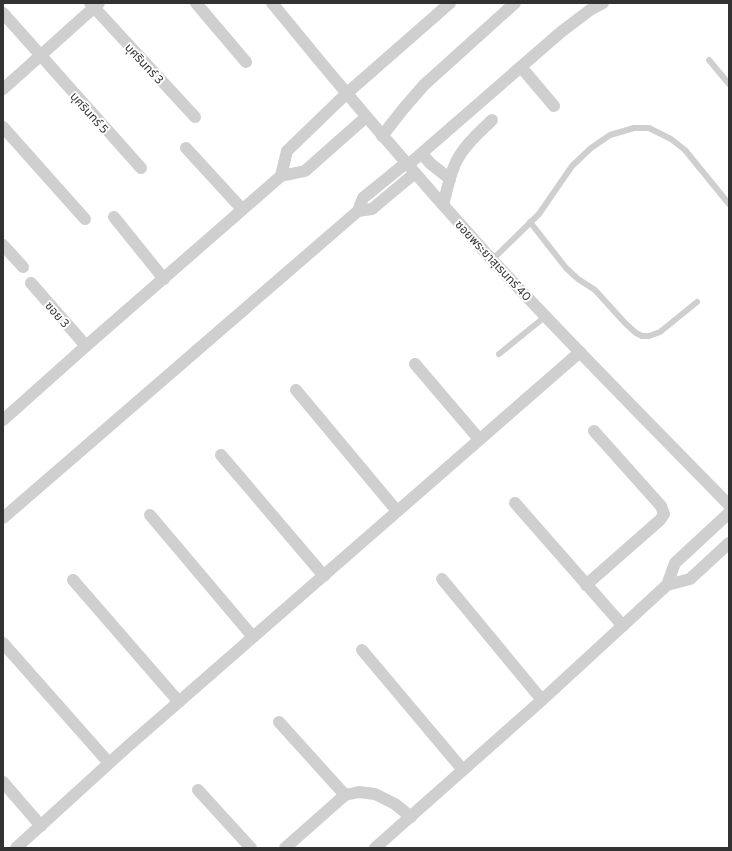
<svg xmlns="http://www.w3.org/2000/svg" width="732" height="851" font-family="Commissioner,'Noto Sans Thai',sans-serif">
<style>
.lines{fill:none;stroke-linecap:round;stroke-linejoin:round}
.lane{stroke:#cfcfcf;stroke-width:6}
.street{stroke:#cfcfcf;stroke-width:12}
.labels{text-anchor:middle;dominant-baseline:central;stroke-width:4;stroke-linejoin:round;paint-order:stroke}
.street-label{font-size:12px;fill:#323232;stroke:#fff}
</style>
<rect width="100%" height="100%" fill="#fff"/>
<g class="lines">
<g class="lane">
<path d="M709,60L729,84"/>
<path d="M530,222L566,268L578,279L595,290L625,323L636,333L642,336H649L660,332L697,302"/>
<path d="M493,259L539,214L572,166L591,148L610,135L634,128H649L671,139L685,150L729,204"/>
<path d="M499,354L546,316"/>
</g>
<g class="street">
<path d="M90,3L195,117"/>
<path d="M196,3L246,62"/>
<path d="M272,3C341,88 412,171 485,252C564,338 647,421 729,505"/>
<path d="M3,13L141,168"/>
<path d="M521,67L554,106"/>
<path d="M3,89L99,3"/>
<path d="M3,127L85,219"/>
<path d="M382,136L404,108L424,85L515,3"/>
<path d="M186,148L242,209"/>
<path d="M422,154L431,164L450,179"/>
<path d="M408,165L561,32L590,10L603,3"/>
<path d="M281,176L287,151L346,94L450,3"/>
<path d="M443,205C448,187 451,167 462,152C470,140 482,130 492,120"/>
<path d="M358,211L372,209L415,173"/>
<path d="M114,217L164,279"/>
<path d="M3,245L23,267"/>
<path d="M31,283L86,346"/>
<path d="M415,364L479,439"/>
<path d="M296,390L397,511"/>
<path d="M3,420L86,346L281,176L305,171L366,117"/>
<path d="M221,455L324,576"/>
<path d="M515,503L623,626"/>
<path d="M150,515L253,637"/>
<path d="M3,518L358,211L363,198L406,163"/>
<path d="M442,579L542,700"/>
<path d="M73,580L179,702"/>
<path d="M586,585L660,520L664,514L661,506L594,431"/>
<path d="M667,585L675,563L729,513"/>
<path d="M3,643L109,763"/>
<path d="M362,650L463,770"/>
<path d="M279,722L345,795"/>
<path d="M3,782L41,826"/>
<path d="M198,790L251,848"/>
<path d="M16,848L127,747L580,352"/>
<path d="M285,848L345,795L359,792L375,794L395,804L411,817"/>
<path d="M375,848L542,700L667,585L690,579L729,543"/>
</g>
</g>
<g class="labels">
<g class="street-label">
<text transform="translate(145 63) rotate(47)">บุศรินทร์ 3</text>
<text transform="translate(90 112) rotate(48)">บุศรินทร์ 5</text>
<text transform="translate(494 260) rotate(47)">ซอยพระยาสุเรนทร์ 40</text>
<text transform="translate(58 314) rotate(49)">ซอย 3</text>
</g>
</g>
<rect width="732" height="851" fill="none" stroke="#323232" stroke-width="8"/>
</svg>
